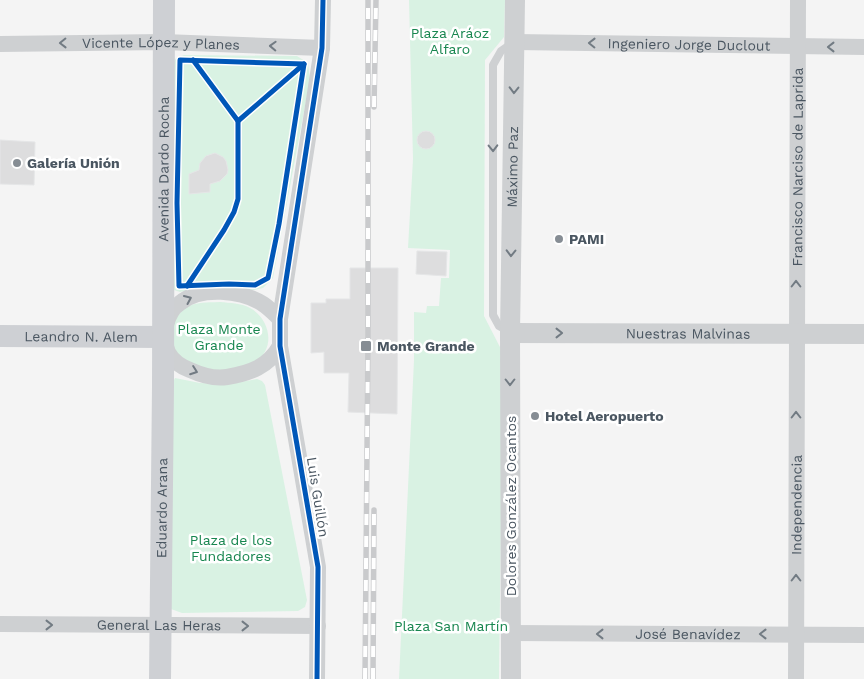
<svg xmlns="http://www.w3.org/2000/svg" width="864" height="679" font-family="'Work Sans',sans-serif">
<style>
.green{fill:#d9f2e3}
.building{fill:#ddddde;stroke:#e5e6e7}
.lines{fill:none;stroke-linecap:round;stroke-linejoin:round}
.service{stroke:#ced0d2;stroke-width:8}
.minor{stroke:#ced0d2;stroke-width:16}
.tertiary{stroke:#ced0d2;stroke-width:20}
.secondary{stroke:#ced0d4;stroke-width:22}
.rail-casing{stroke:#c9cacc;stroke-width:5.5}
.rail{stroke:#fff;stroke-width:4;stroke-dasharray:11;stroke-linecap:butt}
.cycleway-casing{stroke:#fff;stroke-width:8}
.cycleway{stroke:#0057b8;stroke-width:5}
.oneway{stroke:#727b83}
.poi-dot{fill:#868d94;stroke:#fff;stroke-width:2}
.labels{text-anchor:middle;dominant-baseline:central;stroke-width:5;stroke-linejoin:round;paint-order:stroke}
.park-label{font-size:14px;fill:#17864f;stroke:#fff}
.street-label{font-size:14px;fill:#4a5661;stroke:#fff}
.poi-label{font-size:14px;font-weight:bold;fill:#4a5661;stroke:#fff;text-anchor:start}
</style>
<rect width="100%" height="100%" fill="#f4f4f4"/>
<g class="green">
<path d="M409,0H505L504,37L485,60L484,316L503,353L499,679H399L414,360V312L426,313L427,306H439L441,278H449L450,250L408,248L413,159Z"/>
<path d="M184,55L297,56L308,63L310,79L273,278L263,288L249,291L199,288L180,292L174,290L171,69L176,58Z"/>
<path d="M220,302C230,303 241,303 250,308C271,319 277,352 252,363C236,371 216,372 199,368C191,366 181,357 173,352L170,326C187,302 191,303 220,302Z"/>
<path d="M175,378L200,383L229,384L257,379L262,381L265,385L307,600L305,607L298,611L182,613L171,609L172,384Z"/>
</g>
<g class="building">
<circle cx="426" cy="140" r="9"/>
<path d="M0,140L35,142L34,185L0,184Z"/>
<path d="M215,153L223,157L226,161L228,170L227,174L220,181L210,184V192L189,194V174L199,170L200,163L206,156Z"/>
<path d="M417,251L447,252L446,276L416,274Z"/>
<path d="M350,268H398L397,414L348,412L349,373H324V352L311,353V303H326V299H350Z"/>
</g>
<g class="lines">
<path class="service" d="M508,331L499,326L493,315V65L501,51L511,44"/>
<g class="minor">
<path id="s1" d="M515,42L864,47"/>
<path id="s2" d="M0,44L164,42L322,48"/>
<path d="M280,319C275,314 269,308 263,304C241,290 201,286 180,303C172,308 168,317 166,325C161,347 169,362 190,370C201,375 215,379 227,377C250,373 268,367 280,346"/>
<path id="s3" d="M0,624L318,626"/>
<path id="s4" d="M512,633L864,635"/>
<path d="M317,679L318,567L280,346V319L322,48L323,0"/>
<path id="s5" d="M796,679L798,0"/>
</g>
<g class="tertiary">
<path id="s6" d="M510,333L864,334"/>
<path id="s7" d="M511,679L510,333L515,0"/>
</g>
<g class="secondary">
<path id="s8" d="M0,336L163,337"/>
<path id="s9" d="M160,679L163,386L164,0"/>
</g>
<defs>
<g id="rail">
<path d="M374,107L376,0"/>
<path d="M365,679L368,339V0"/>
<path d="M373,679L374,510"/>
</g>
</defs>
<use href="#rail" class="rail-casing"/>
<use href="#rail" class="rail"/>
<defs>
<g id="cycleway">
<path d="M180,60L304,64L279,224L268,278L255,285L229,284L179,286L177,203Z"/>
<path d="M238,121L304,64"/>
<path d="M187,286L224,230L234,212L238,199V121L193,60"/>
<path d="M317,679L318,567L280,346V319L322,48L323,0"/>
</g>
</defs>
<use href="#cycleway" class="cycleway-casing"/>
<use href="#cycleway" class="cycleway"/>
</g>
<defs><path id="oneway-chevron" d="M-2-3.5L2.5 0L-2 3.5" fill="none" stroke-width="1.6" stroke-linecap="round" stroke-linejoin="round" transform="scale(1.25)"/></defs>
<g class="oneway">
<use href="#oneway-chevron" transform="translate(63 43) rotate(179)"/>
<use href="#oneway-chevron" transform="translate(592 43) rotate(-179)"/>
<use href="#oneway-chevron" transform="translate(273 46) rotate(-178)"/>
<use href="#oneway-chevron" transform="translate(831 47) rotate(180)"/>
<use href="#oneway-chevron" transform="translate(514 90) rotate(91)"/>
<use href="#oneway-chevron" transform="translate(493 148) rotate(89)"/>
<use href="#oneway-chevron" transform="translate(511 253) rotate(91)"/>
<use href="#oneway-chevron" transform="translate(796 284) rotate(-90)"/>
<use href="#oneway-chevron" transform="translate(188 299) rotate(-24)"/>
<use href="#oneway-chevron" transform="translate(559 333)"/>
<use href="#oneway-chevron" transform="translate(194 371) rotate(20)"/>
<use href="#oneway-chevron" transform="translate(510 382) rotate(90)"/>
<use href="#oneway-chevron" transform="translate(796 415) rotate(-90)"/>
<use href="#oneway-chevron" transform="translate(796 578) rotate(-90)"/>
<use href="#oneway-chevron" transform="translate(49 625)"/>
<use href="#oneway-chevron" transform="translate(245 626)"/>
<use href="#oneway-chevron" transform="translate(600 634) rotate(-180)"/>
<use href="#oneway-chevron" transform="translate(763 634) rotate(-180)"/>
</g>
<g class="poi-dot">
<circle cx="17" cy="163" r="5"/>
<circle cx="559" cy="239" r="5"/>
<rect x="360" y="340" width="12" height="12" rx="2.5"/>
<circle cx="535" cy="416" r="5"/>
</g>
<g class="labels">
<g class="park-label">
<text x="450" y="33">Plaza Aráoz<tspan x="450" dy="16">Alfaro</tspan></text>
<text x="219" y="329">Plaza Monte<tspan x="219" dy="16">Grande</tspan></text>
<text x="231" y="540">Plaza de los<tspan x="231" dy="16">Fundadores</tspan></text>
<text x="451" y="626">Plaza San Martín</text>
</g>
<g class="street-label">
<text stroke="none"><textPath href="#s2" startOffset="161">Vicente López y Planes</textPath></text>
<text stroke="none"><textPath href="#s1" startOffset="174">Ingeniero Jorge Duclout</textPath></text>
<text stroke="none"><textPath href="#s7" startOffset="512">Máximo Paz</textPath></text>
<text stroke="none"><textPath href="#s5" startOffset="512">Francisco Narciso de Laprida</textPath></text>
<text stroke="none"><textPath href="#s9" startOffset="510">Avenida Dardo Rocha</textPath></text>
<text stroke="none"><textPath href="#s6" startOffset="178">Nuestras Malvinas</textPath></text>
<text stroke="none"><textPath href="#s8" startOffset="81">Leandro N. Alem</textPath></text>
<text transform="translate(318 497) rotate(81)">Luis Guillón</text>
<text transform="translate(511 506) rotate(-90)">Dolores González Ocantos</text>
<text stroke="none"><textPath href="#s5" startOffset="174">Independencia</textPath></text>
<text stroke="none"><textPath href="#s9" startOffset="171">Eduardo Arana</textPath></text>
<text stroke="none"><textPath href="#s3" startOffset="159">General Las Heras</textPath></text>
<text stroke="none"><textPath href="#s4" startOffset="176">José Benavídez</textPath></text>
</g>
<g class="poi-label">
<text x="27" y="163">Galería Unión</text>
<text x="569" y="239">PAMI</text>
<text x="377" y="346">Monte Grande</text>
<text x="545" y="416">Hotel Aeropuerto</text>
</g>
</g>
</svg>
